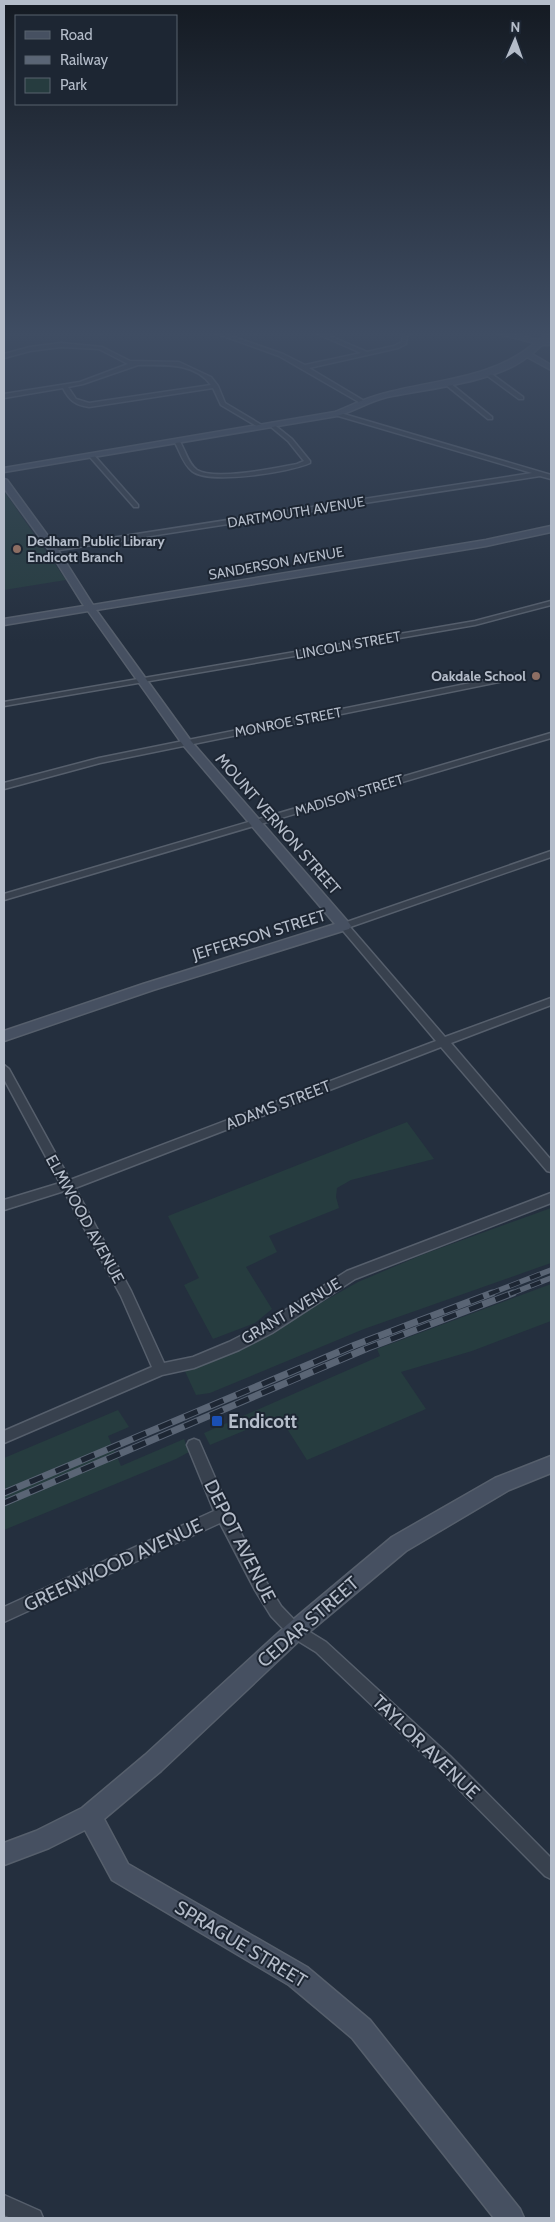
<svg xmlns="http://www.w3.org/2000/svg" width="555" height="2222" font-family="Cabin,sans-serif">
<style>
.green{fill:#263c3f}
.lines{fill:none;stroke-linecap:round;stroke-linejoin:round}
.street-casing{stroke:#565f6c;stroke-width:3}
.secondary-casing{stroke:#565f6c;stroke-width:3}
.street{fill:#38414e;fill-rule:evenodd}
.secondary{fill:#465061;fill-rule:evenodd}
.rail-far1-casing{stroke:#5a6575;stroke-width:5.5}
.rail-casing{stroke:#5a6575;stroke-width:7}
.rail-far1{stroke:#1d2633;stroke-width:4;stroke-dasharray:11;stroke-linecap:butt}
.rail{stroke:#1d2633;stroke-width:5;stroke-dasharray:14;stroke-linecap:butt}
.education-dot{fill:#8d6e63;stroke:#1d2633;stroke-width:2}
.transit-dot{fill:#1a4fb4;stroke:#1d2633;stroke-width:2}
.labels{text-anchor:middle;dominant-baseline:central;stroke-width:4;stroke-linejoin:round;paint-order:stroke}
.far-street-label{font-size:14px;fill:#b4bcc9;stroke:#1d2633}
.far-poi-label{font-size:14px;font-weight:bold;fill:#b4bcc9;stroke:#1d2633;text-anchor:start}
.street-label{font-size:16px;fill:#b4bcc9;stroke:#1d2633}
.near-poi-label{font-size:19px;font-weight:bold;fill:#b4bcc9;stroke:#1d2633;text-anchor:start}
.near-street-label{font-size:19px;fill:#b4bcc9;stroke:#1d2633}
</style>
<rect width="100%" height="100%" fill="#242f3e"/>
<g class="green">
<path d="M4,491L66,580L4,590Z"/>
<path d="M407,1122L434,1159L351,1180L337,1188L336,1197L339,1208L269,1236L277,1252L246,1267L272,1309L255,1323L213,1339L184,1285L199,1278L168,1216Z"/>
<path d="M551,1208V1263L364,1329L210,1393L196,1395L183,1367L264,1335L358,1282L424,1254Z"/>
<path d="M551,1284V1321L472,1351L401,1372L426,1409L307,1460L279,1416L210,1445L204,1433L380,1356L377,1349Z"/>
<path d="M118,1410L129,1427L108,1436L121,1466L184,1439L189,1452L176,1459L4,1530V1458Z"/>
</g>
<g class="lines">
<defs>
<g id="street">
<path d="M81,331H104L102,333Z"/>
<path d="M210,331H217L283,354L305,365L361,353L311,331H318L367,352L394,346L402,342L403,334L407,331H413L407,336L406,344L398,348L309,368L366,402L364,405L279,356Z"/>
<path d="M61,343L102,347L130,361L179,362L211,377L218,386L225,403L265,427L260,428L221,405L213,388L89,407C75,405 69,400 63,388L4,398V394L80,382L128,364L99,349L61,347L30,351L4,358V354L30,347ZM138,365C163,365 194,362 211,385L89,403L76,399L68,387L83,384Z"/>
<path d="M485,372H489L523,397V399H519L485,374Z"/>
<path d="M446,383H450L492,417V419H488L446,385Z"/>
<path d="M337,412L551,475V479L540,476L53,551L50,549L53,547L532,473L335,415Z"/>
<path d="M272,423L292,439L310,461V463C290,472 209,485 192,471C183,464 180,451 174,441L179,440C185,449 188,464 197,470C215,481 276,468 297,464L304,461L288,441L270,426V424Z"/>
<path d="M89,454H93L138,505V507H134L89,456Z"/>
<path d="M551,601V605L475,625L4,706V702L475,621Z"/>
<path d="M515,674L519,676L518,678L100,763L4,789V783L99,758Z"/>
<path d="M551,733V738L4,900V894Z"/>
<path d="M551,851V857L350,927L445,1037L551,998V1005L451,1043L551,1160V1172L547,1171L441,1047L75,1188L131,1291L164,1363L193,1357L229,1342L262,1325L347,1271L551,1193V1203L355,1279L272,1333L239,1350L194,1368L162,1375L4,1443V1431L152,1367L121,1296L64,1191L4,1210V1200L60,1183L4,1079V1065L9,1069L70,1180L436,1041L339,926L341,924Z"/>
<path d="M194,1439L199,1441L229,1510L265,1580L281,1606L300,1626L326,1642L450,1756L551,1858V1879L545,1876L438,1768L316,1652L290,1636L271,1616L255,1590L220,1523L4,1622V1607L214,1511L187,1445L189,1441Z"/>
<path d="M4,2195L40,2211L43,2218H11L4,2215Z"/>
</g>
<g id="secondary">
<path d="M487,331H499L539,340L551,332V337L546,342L549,343V345H542L532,354L551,365V370L527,357C497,382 426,389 387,397C370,401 354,411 337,416L4,472V468L335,412C350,406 366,398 382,394C435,379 491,380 535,343Z"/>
<path d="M4,479L7,480L56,547L93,605L486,540L551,526V532L486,546L96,610L191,741L349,923L351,926L349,929L153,990L4,1041V1031L143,984L335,924L183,745L88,611L4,625V619L84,606L49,550L4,488Z"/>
<path d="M551,1456V1473L509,1490L406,1551L302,1638L161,1771L104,1819L128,1864L307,1967L370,2020L520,2209L524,2218H494L352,2038L289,1985L112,1880L85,1830L49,1848L4,1865V1843L36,1831L82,1808L145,1755L288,1624L392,1537L495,1478Z"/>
</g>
</defs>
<use href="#street" class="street-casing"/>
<use href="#secondary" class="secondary-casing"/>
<use href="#street" class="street"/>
<use href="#secondary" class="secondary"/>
<defs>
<g id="rail-far1">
<path d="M489,1294L551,1270"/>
<path d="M510,1294L551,1278"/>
</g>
<g id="rail">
<path d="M4,1493L355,1345L492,1293"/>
<path d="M4,1503L368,1348L513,1293"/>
</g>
</defs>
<use href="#rail-far1" class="rail-far1-casing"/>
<use href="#rail" class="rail-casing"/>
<use href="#rail-far1" class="rail-far1"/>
<use href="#rail" class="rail"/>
</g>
<linearGradient id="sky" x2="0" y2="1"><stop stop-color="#141a22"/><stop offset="0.52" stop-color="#3f4d63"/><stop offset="1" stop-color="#3f4d63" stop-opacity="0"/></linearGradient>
<rect width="555" height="642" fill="url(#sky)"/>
<g class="education-dot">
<circle cx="17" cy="549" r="5"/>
<circle cx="536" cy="676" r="5"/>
</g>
<rect class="transit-dot" x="211" y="1415" width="12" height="12" rx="2.5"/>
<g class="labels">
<g class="far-street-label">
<text transform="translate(296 512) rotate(-9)">DARTMOUTH AVENUE</text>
<text transform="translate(276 563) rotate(-10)">SANDERSON AVENUE</text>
<text transform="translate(348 645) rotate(-10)">LINCOLN STREET</text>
<text transform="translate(288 722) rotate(-11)">MONROE STREET</text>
<text transform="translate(349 795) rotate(-17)">MADISON STREET</text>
</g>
<g class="far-poi-label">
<text x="27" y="541">Dedham Public Library<tspan x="27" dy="16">Endicott Branch</tspan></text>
<text x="526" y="676" text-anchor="end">Oakdale School</text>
</g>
<g class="street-label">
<text transform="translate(278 824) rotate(49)">MOUNT VERNON STREET</text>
<text transform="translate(259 935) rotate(-17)">JEFFERSON STREET</text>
<text transform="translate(278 1105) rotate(-21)">ADAMS STREET</text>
<text transform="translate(85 1219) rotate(61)">ELMWOOD AVENUE</text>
<text transform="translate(291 1311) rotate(-31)">GRANT AVENUE</text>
</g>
<g class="near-poi-label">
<text x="228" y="1421">Endicott</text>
</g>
<g class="near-street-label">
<text transform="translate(240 1541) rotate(63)">DEPOT AVENUE</text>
<text transform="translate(113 1565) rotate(-25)">GREENWOOD AVENUE</text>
<text transform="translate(308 1622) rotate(-41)">CEDAR STREET</text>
<text transform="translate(426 1747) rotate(44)">TAYLOR AVENUE</text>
<text transform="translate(241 1944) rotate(31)">SPRAGUE STREET</text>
</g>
</g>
<rect width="555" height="2222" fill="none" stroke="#b4bcc9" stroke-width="10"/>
<rect x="15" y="15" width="162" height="90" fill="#1d2633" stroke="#59626f"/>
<rect x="25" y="31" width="25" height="8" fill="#465061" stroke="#59626f"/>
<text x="60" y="40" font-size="15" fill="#b4bcc9">Road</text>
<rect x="25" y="56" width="25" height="8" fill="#5a6575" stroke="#59626f"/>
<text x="60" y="65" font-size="15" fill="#b4bcc9">Railway</text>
<rect x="25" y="78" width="25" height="15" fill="#263c3f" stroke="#59626f"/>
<text x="60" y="90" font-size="15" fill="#b4bcc9">Park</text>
<g transform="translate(515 40) rotate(2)" stroke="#1d2633" stroke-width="4" paint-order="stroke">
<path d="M0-4L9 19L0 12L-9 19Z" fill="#b4bcc9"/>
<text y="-8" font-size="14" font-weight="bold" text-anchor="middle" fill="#b4bcc9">N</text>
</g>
</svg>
